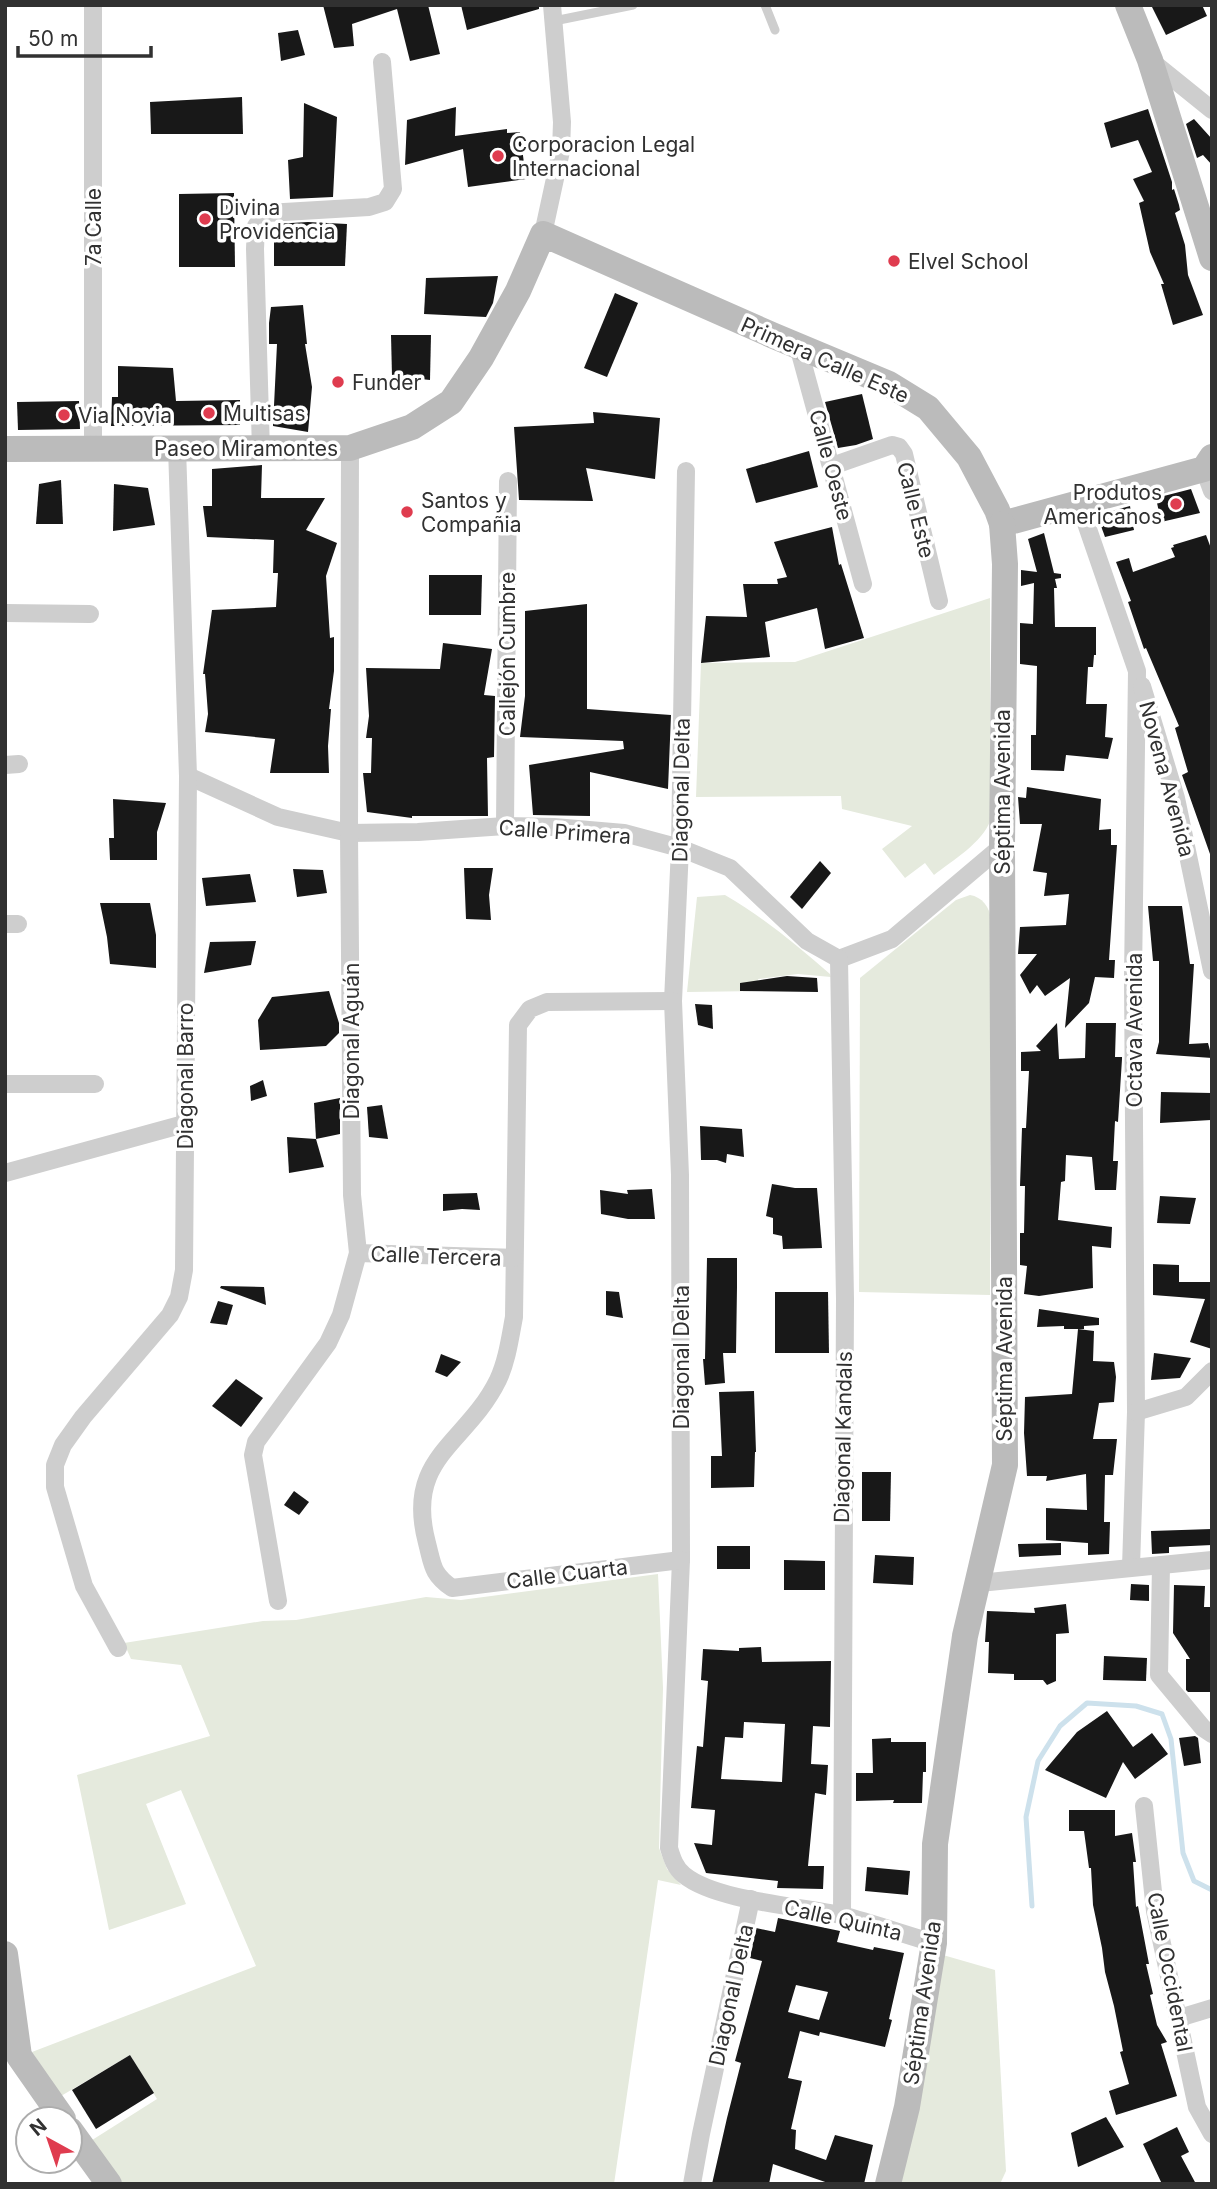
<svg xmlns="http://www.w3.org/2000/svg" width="1217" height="2189" font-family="Inter,sans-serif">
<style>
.green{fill:#e5eadd}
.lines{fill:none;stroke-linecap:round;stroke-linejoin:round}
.stream{stroke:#cde1ec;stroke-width:5}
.building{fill:#181818;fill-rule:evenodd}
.lane{stroke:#cecece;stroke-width:9}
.street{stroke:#cecece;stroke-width:18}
.secondary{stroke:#bbb;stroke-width:26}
.poi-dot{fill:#df3c4f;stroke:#fff;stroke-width:2.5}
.labels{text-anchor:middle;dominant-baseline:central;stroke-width:7;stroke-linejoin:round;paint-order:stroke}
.poi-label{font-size:21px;fill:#313131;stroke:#fff;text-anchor:start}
.street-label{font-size:21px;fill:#313131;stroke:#fff}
</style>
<rect width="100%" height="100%" fill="#fff"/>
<g class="green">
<path d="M990,598V821C983,842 952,861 934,875L925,863L905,878L882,849L912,826L842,809L841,796L696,797L701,663L795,662Z"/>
<path d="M725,895C763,917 797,945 830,974L831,977L798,974L758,979L760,991L687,992L697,897Z"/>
<path d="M970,895C982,897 990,907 991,920L990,1295L859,1292L860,978L956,900Z"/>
<path d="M658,1574L663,1688L659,1848L667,1869L681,1885L658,1880L614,2184H119L89,2142L157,2099L130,2055L61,2096L32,2052L256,1966L181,1790L146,1804L186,1904L109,1930L77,1775L210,1736L181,1665L131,1659L124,1643L263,1621L296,1620L426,1597L461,1600Z"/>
<path d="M943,1955L995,1970L1006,2171L1000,2184H901Z"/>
</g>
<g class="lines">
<path class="stream" d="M1032,1906L1026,1817L1038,1761L1060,1726L1087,1703L1136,1706L1162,1714L1171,1739L1183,1853L1194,1881L1212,1890"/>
</g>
<g class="building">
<path d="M323,5H428L440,54L410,61L397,9L352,24L354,46L334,48Z"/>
<path d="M461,5H539V9L467,30Z"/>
<path d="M1151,5H1202L1207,16L1166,35Z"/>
<path d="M298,30L305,55L281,61L278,33Z"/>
<path d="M242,97L243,134H151L150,102Z"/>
<path d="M304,103L337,117L333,197L290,199L288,160L303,157Z"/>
<path d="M456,107L455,136L507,129V133L520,132L526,179L468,187L463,149L405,165L407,120Z"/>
<path d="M1148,109L1172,182V190L1174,189L1179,205L1180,210L1175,213L1185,245L1188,275L1203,315L1173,325L1161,284H1164L1150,252L1139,203L1144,201L1133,179L1152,172L1138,140L1111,148L1104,123Z"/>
<path d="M1194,119L1212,139V165L1203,155L1197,158L1186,124Z"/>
<path d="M234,193L235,267H179V194Z"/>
<path d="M308,222L347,224L345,266H274V224Z"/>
<path d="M498,276L493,303L486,317L424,314L426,278Z"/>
<path d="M615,293L638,303L607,377L584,368Z"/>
<path d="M303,305L307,344H305L312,387L308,432L273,426L277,344H269V323L271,307Z"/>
<path d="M391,335H431L430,380L392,376Z"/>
<path d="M118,366L173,368L176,401L240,400V425L111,426L112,397H118Z"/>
<path d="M862,394L873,439L856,445L838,448L825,402Z"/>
<path d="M79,401L80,429L18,430L17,402Z"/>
<path d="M593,412L660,418L655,479L586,468L593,501L519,500L514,427L594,423Z"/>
<path d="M809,451L818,487L756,503L746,469Z"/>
<path d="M262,465L261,498H325L306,530L337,543L326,576L330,638L334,637V671L329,709H331L328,746L329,773H270L275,739L205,732L208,714L205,674H203L212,610L276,607L278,573H273L274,540L207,537L203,506H212V469Z"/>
<path d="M61,480L63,524H36L39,484Z"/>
<path d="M114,484L148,488L155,525L113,531Z"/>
<path d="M1191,489L1200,513L1161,522L1156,498Z"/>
<path d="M1130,506L1134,530L1105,537L1097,515Z"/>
<path d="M832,527L839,565L841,564L864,638L825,649L817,608L765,622L770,657L701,663L706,616L747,617L743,584H778L777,579L787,577L774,542Z"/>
<path d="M1044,533L1054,573L1061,574V578L1055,579L1057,588H1054L1055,627H1096V655H1094L1093,667H1088L1086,704H1107L1105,737L1113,738L1108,759L1066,755L1064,771L1031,770V735H1036L1037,666L1020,664V623L1033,624L1034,583L1021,586V570L1037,572L1028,539Z"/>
<path d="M1206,535L1212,551V854H1210L1182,775L1188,772L1175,728L1179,726L1146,648L1144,649L1128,602L1131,601L1116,562L1129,558L1133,572L1175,557L1171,548L1174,547L1173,545Z"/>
<path d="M429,575H482L481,615H429Z"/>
<path d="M587,604V709L671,715L668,789L590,772V816L533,815L529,765L624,749L623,741L520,737L525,696V611Z"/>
<path d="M443,643L492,649L484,695L495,696L494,757L487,758L488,816H412V818L367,812L363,773H371L372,738H366L369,716L366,668L440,669Z"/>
<path d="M1027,787L1101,799L1099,830L1111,829V845H1117L1109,960H1115L1114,978L1095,977L1089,1003L1065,1028L1070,978L1045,996L1037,985L1030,994L1020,975L1037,954H1018L1020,927L1066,925L1069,894L1044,896L1047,873L1033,871L1042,824H1020L1018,797L1026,798Z"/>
<path d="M113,799L166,803L157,832V860H110L109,838H114Z"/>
<path d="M820,861L831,873L802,909L790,897Z"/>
<path d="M464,868H493L489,895L491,920L466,919Z"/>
<path d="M293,869L323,870L327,893L297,897Z"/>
<path d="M250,874L256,902L206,906L202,878Z"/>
<path d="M100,903H150L156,935V968L110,964L107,937Z"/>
<path d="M1148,906H1182L1190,964H1194L1189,1044L1208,1043L1212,1058L1156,1054L1159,1042V961H1153Z"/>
<path d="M256,941L251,965L204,973L210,942Z"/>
<path d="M787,976L817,978L818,992L740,991V983Z"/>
<path d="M329,991L339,1023V1033L326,1046L260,1050L258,1020L272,997Z"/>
<path d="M695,1004L712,1005L713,1029L698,1025Z"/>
<path d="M1057,1023L1059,1059L1085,1058L1086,1023H1116L1115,1057H1122V1059L1118,1122L1115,1121L1113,1161H1118L1116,1190H1095L1092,1157L1066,1155L1065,1181L1061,1182L1058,1220L1112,1227L1111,1248L1092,1246L1093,1288L1039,1296L1024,1294L1027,1266L1020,1265V1233H1024L1025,1186H1020L1022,1128H1026L1029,1071H1021V1052L1041,1051L1036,1046Z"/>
<path d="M263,1080L267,1096L251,1101L250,1086Z"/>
<path d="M1161,1092L1212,1093L1211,1120L1160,1123Z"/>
<path d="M340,1098V1134L316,1139L314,1103Z"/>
<path d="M382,1105L388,1139L369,1137L367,1107Z"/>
<path d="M700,1126L742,1129L744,1157L727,1154L726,1163L717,1160H701Z"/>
<path d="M287,1137L316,1139L324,1167L289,1173Z"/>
<path d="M772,1184L795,1188H817L822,1248L783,1249L782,1236L773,1234V1218L766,1216Z"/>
<path d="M652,1189L655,1219H628L601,1214L600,1190L628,1194L627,1190Z"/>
<path d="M477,1193L480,1210L462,1209L443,1211V1194Z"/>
<path d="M1160,1196L1196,1198L1190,1224L1157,1223Z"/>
<path d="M707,1258H737V1287L736,1353H723L725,1383L705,1385L703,1359H705Z"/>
<path d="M1153,1264L1179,1265V1282H1212V1349L1190,1342L1205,1299L1153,1295Z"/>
<path d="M221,1286L264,1287L266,1305L220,1288Z"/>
<path d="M606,1291L619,1292L623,1318L606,1315Z"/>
<path d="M775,1292H828L829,1353H775Z"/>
<path d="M218,1301L233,1305L227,1325L210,1323Z"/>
<path d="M1039,1309L1099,1318V1325L1084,1326V1329H1064V1326L1037,1327Z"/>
<path d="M1078,1329L1094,1331L1093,1361L1114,1362L1116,1377L1114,1402L1099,1403L1093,1439H1117L1113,1475H1105L1104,1522H1110L1109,1554L1088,1555V1543L1046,1540V1508L1087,1510L1086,1474L1046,1481L1047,1476H1027L1024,1433L1025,1397L1072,1394Z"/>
<path d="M1154,1353L1191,1358L1180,1378L1151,1380Z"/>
<path d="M441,1354L461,1362L447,1377L435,1372Z"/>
<path d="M236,1379L263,1398L241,1427L212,1406Z"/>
<path d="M754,1391L756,1452H755L754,1487L711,1488V1456H722L719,1392Z"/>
<path d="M862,1472H891L890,1521H862Z"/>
<path d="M294,1491L309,1502L299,1515L284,1505Z"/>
<path d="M1212,1529V1545L1169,1547V1553L1152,1554L1151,1531Z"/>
<path d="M1061,1543V1555L1019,1557L1018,1544Z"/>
<rect x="717" y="1546" width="33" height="23"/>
<path d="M875,1555L914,1557L913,1585L873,1583Z"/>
<path d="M784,1560L825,1561V1590H784Z"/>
<path d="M1131,1584L1149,1585V1601L1130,1600Z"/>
<path d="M1174,1585L1205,1586L1204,1607H1212V1692H1188L1186,1690V1659H1190L1173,1633Z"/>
<path d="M1066,1604L1069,1633L1056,1634V1681L1047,1685L1043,1680H1014V1674L988,1673L989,1642H985L987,1611L1035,1613L1034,1608Z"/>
<path d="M761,1647L762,1662L831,1661L830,1727L813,1726L811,1764L828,1765L826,1795L815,1793L808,1866H824L823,1889L777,1888L778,1881L706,1873L694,1843L712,1845L715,1810L691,1808L697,1746L703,1747L708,1681L701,1680L703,1649L739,1651V1648ZM744,1722L785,1724L782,1782L721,1779L725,1737L743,1738Z"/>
<path d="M1104,1656L1147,1658L1146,1681L1103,1680Z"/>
<path d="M1107,1711L1133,1747L1152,1733L1168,1754L1135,1779L1123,1762L1106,1798L1045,1770L1077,1732Z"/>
<path d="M1195,1736L1198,1738L1201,1763L1184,1766L1179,1738Z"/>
<path d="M891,1738V1742H926V1772H923L922,1803H893L894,1800L856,1801V1773H873L872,1739Z"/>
<path d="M1069,1810H1115V1836L1132,1833L1136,1862H1133L1136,1907L1138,1906L1149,1964H1146L1153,1994L1150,1995L1157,2025L1167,2042L1161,2044L1177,2096L1116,2115L1109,2091L1129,2084L1120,2052L1123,2051L1114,2006L1105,1972L1102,1948L1093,1905L1091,1868H1089L1084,1831H1069Z"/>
<path d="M867,1867L910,1871L908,1895L865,1891Z"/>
<path d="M778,1918L840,1931L837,1942L873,1950L874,1947L904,1953L889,2019L892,2020L885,2047L820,2032L819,2036L800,2031L788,2078L802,2081L791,2129L796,2130L795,2149L826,2160L835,2135L873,2145L864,2184H831L773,2164L769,2184H712L727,2118L741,2063L735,2061L762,1961L750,1958L756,1928L775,1932ZM796,1985L828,1992L819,2020L788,2012Z"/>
<path d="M130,2055L154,2093L96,2129L72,2090Z"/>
<path d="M1106,2117L1124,2147L1078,2167L1071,2133Z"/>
<path d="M1177,2127L1189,2152L1181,2156L1196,2184H1162L1143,2144Z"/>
</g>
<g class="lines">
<g class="lane">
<path d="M765,5L775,30"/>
<path d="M554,21L633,5"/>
</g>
<g class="street">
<path d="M1150,60L1212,110"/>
<path d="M543,234L561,151L562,122L552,5"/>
<path d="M798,346L863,584"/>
<path d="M93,449V5"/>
<path d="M261,450L255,249L256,226L267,213L369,207L385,202L393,189L382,62"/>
<path d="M832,466L892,445L899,447L904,454L939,601"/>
<path d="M1204,469L1212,491"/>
<path d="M686,471L680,848L673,1001L680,1175L681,1560L669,1848C672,1858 675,1868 684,1875C716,1901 799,1906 841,1915C872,1923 903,1934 934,1943"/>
<path d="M1079,503L1137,671L1133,978L1136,1412L1131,1567"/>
<path d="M5,613L90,614"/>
<path d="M1142,686L1176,798L1212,971"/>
<path d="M5,765L19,764"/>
<path d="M188,776L278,817L349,833L418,832L505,826L554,827L624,833L680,848L730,868L807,941L839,959L892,939L1002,846"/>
<path d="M505,826L508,481"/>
<path d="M5,924H18"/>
<path d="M839,959L845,1299L842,1916"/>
<path d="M673,1001L547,1002L530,1009L518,1025L514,1317C510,1338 507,1361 498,1380C466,1445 404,1457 427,1543C433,1566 432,1574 452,1588L681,1560"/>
<path d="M5,1084H95"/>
<path d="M5,1173L184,1124"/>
<path d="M358,1253L514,1258"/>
<path d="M1136,1412L1186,1397L1212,1371"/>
<path d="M1161,1565L1159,1675L1203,1728L1212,1734"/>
<path d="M979,1583L1212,1560"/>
<path d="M278,1601L253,1455L256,1442L328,1343L341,1315L358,1253L352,1195L349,833L350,448"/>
<path d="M118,1648L84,1586L55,1487V1465L63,1445L83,1417L170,1315L179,1297L184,1270L188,776L177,448"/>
<path d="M1144,1806L1155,1911L1197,2107L1212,2134"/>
<path d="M1179,2018L1212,2008"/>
<path d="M692,2184L701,2134L751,1899"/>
</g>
<g class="secondary">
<path d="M1128,5L1150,60L1212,258"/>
<path d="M5,449L350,448L412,427L451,402L481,358L518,291L543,234L774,336L889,384L928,408L969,457L997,510L1002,524L1204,469L1212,457"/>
<path d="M5,1954L19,2056L63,2119"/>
<path d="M70,2130L109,2184"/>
<path d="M888,2184L907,2107L934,1943L935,1844L965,1636L1005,1465L1002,846L1005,564L1002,524"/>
</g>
</g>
<g class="poi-dot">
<circle cx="498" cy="156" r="7"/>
<circle cx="205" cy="219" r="7"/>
<circle cx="894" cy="261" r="7"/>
<circle cx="338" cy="382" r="7"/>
<circle cx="209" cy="413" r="7"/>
<circle cx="64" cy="415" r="7"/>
<circle cx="1176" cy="504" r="7"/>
<circle cx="407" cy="512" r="7"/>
</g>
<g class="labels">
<g class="poi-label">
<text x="512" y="144">Corporacion Legal<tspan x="512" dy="24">Internacional</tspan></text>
<text x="219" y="207">Divina<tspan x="219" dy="24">Providencia</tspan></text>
<text x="908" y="261">Elvel School</text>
<text x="352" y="382">Funder</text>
<text x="223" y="413">Multisas</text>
<text x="78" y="415">Via Novia</text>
<text x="1162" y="492" text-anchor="end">Produtos<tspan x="1162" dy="24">Americanos</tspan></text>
<text x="421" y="500">Santos y<tspan x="421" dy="24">Compañia</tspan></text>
</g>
<g class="street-label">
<text transform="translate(93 227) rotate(-90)">7a Calle</text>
<text transform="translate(825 360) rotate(24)">Primera Calle Este</text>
<text x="246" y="448">Paseo Miramontes</text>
<text transform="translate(831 465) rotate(75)">Calle Oeste</text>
<text transform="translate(916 510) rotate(76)">Calle Este</text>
<text transform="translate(507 654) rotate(-90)">Callejón Cumbre</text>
<text transform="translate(1167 779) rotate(75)">Novena Avenida</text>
<text transform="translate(681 790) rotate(-89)">Diagonal Delta</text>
<text transform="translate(1002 792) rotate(-90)">Séptima Avenida</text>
<text transform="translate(565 832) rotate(4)">Calle Primera</text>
<text transform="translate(1134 1030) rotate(-90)">Octava Avenida</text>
<text transform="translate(351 1041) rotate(-90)">Diagonal Aguán</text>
<text transform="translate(185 1076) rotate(-90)">Diagonal Barro</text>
<text transform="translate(436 1256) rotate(2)">Calle Tercera</text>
<text transform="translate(681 1357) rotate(-90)">Diagonal Delta</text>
<text transform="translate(1004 1359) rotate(-90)">Séptima Avenida</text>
<text transform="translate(843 1437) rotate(-89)">Diagonal Kandals</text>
<text transform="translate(567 1574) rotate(-7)">Calle Cuarta</text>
<text transform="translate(843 1920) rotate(13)">Calle Quinta</text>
<text transform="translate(1170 1972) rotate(79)">Calle Occidental</text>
<text transform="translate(731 1995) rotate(-78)">Diagonal Delta</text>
<text transform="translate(922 2003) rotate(-82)">Séptima Avenida</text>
</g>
</g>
<rect width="1217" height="2189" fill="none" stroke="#313131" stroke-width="14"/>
<g transform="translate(49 2140) rotate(320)"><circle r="33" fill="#ffffff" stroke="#adadad" stroke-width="2"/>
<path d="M0-5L12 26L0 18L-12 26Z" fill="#df3c4f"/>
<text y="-10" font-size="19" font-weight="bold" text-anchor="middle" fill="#313131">N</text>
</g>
<path d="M18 46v10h133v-10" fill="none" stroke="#313131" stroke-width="3.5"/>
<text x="28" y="46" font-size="21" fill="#313131" stroke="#ffffff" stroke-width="5" paint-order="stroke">50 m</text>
</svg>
